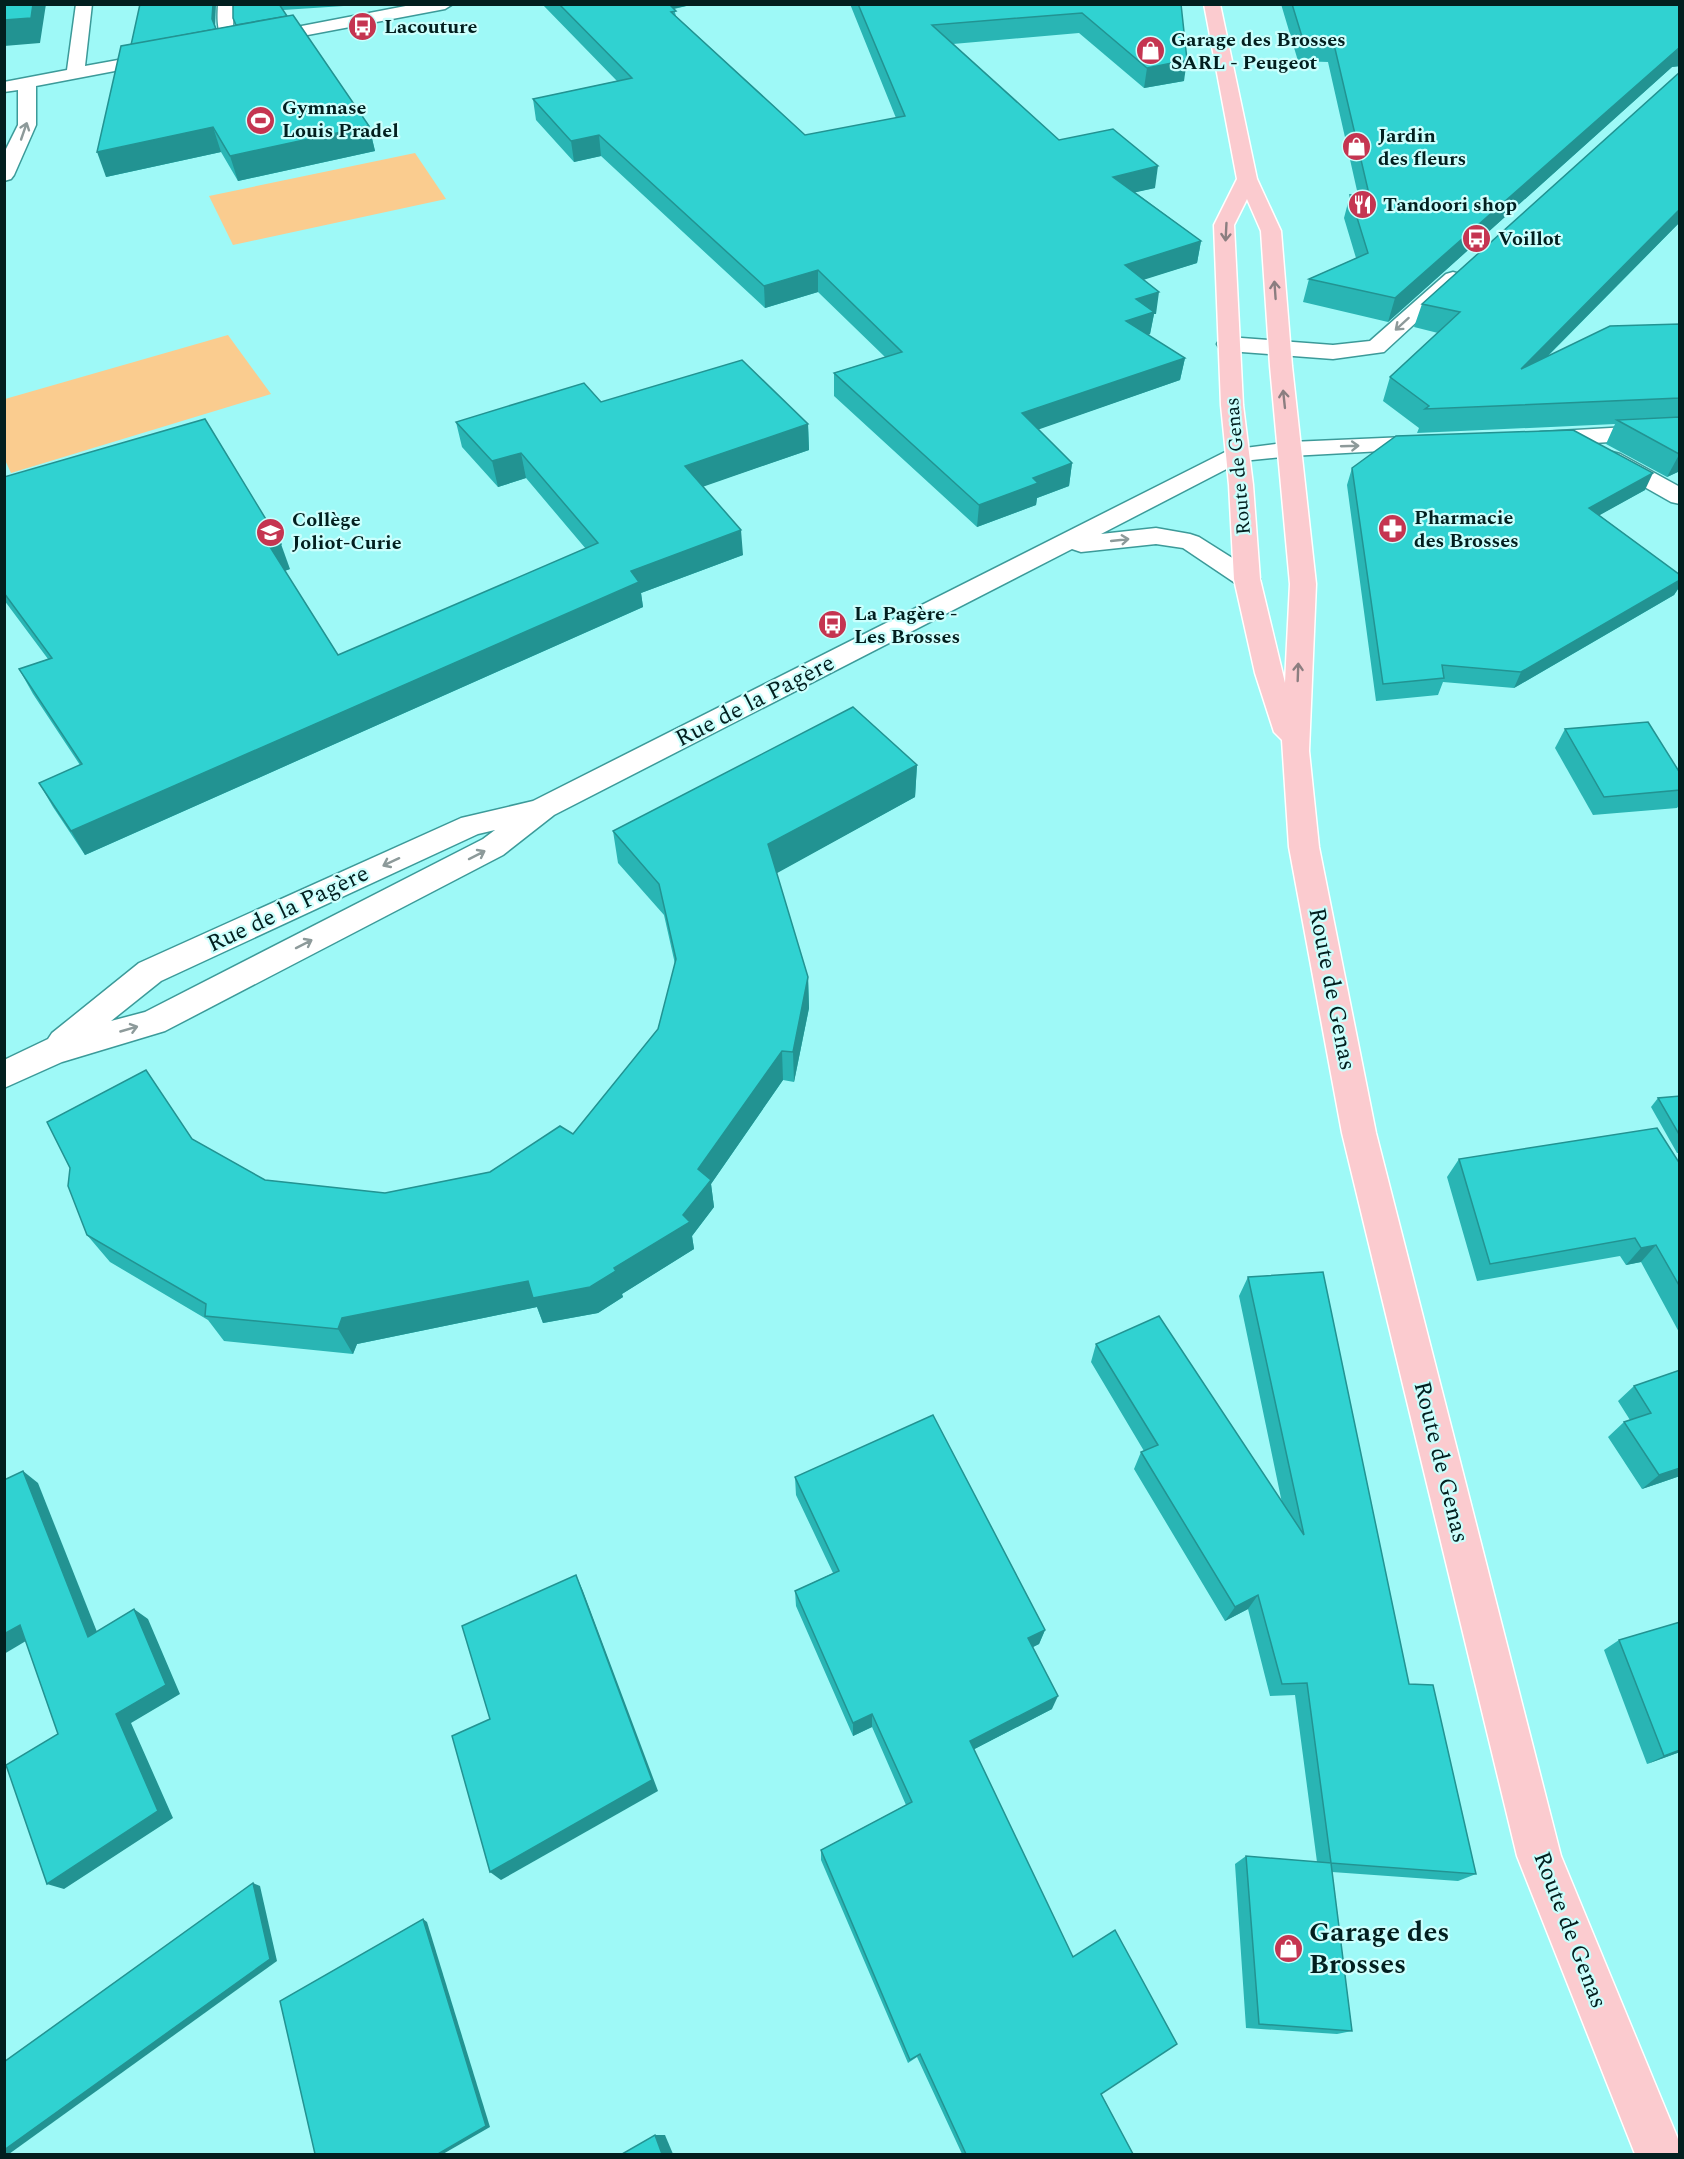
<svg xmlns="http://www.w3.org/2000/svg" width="1684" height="2159" font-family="Spectral,serif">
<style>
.green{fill:#facc8f}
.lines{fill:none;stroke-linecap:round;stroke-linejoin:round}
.minor-casing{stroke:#3c9a99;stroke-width:3}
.major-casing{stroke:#fff;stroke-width:3}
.minor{fill:#fff;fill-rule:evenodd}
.major{fill:#fbcbcf;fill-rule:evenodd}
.wall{fill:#29b5b4}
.shaded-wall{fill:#229392}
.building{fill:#30d2d1;stroke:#229392;stroke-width:1.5}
.oneway{stroke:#8d9a9a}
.oneway2{stroke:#8b7e80}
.labels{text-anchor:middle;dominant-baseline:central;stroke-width:4.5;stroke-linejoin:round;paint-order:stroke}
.far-poi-label{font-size:20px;font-weight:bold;fill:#021f1f;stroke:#cbfffd;text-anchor:start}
.far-street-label{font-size:20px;fill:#021f1f;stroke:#cbfffd}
.street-label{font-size:24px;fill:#021f1f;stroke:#cbfffd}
.near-poi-label{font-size:28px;font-weight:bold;fill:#021f1f;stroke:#cbfffd;text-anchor:start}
</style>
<rect width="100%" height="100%" fill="#9ef9f7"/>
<g class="green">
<path d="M415,153L446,199L233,245L209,196Z"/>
<path d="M228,335L271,394L11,473L5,460V399Z"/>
</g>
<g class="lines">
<defs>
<g id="minor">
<path d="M76,4H92L85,66L162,52L168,53L171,57L168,61L162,62L36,86V125L14,175L11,179L4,181V153L18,125V90L4,92V82L67,70Z"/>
<path d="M218,4H234L233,28L242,44L239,48H227C217,33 217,22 218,4Z"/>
<path d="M416,4H453L445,9L260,44L254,43L251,39L254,35L260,34Z"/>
<path d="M1453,272L1460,274L1463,278L1460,282L1384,352L1333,359L1228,351L1220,349L1217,344L1220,339L1228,337L1333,345L1370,341L1446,274Z"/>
<path d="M1680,424V438L1541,446L1533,444L1529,439L1533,434L1541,432Z"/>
<path d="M1429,436L1437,438L1441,443L1437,448L1291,456L1242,461L1101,534L1156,528L1190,534L1199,537L1256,573L1260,579L1256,585L1247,587L1238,585L1183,548L1156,544L1081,552L1072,549L554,815L503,855L165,1031L62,1062L4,1088V1060L48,1039L52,1033L139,963L461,818L533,801L1229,450L1291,442ZM495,830L483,839L145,1012L111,1021L161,981L478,834Z"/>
<path d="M1612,452L1620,454L1680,487V504L1671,502L1604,464L1600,459L1604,454Z"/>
</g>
<path id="major" d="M1204,4H1220L1257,179L1281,231L1292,366L1316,584L1309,751L1319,847L1376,1133L1561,1856L1680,2144V2154H1635L1517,1856L1342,1133L1289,847L1282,740L1274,732L1255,673L1234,579L1229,485L1221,405L1214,225L1237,179ZM1247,199L1261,231L1270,366L1290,584L1285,683L1260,579L1253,485L1243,405L1234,225Z"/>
</defs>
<use href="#minor" class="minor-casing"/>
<use href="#major" class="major-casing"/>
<use href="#minor" class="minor"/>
<use href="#major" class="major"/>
</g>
<g class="wall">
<path d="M233,4H374L283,10L369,126L375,151L238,181L221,152L106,177L215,25L216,29L235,25L233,18Z"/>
<path d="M542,4H695L674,9L676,16L805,135L896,118L850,4H1181L1184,81L1144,88L1079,33L953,44L1059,140L1155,188L1135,192L1201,241L1197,263L1144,279L1156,314H1154L1150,334L1148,335L1185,358L1180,380L1038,429L1072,463L1069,486L1037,498L1036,505L977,527L834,396V373L885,357L818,292L765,308L601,156L574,162L536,120L533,99L617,81Z"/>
<path d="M1281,4H1680V66L1672,67L1388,322L1303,302L1309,279L1356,258L1344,218L1350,195H1358L1328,62L1298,61Z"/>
<path d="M1680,72V222L1548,356L1680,324V471L1667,477L1606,444L1615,424L1417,433L1419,428L1383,401L1390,377L1438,333L1414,327L1422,304Z"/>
<path d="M601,402L808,424L809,450L703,486L743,555L641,593L643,607L85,855L53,807L39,783L80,765L33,694L19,669L48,659L4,600V477L290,569L284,571L338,655L586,549L526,478L498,487L462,447L456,422Z"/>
<path d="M1352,468L1645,490L1599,515L1680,575V586L1674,595L1514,688L1443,682L1438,695L1376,701L1347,485Z"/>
<path d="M1565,729L1680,773V804L1677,808L1593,815L1555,748Z"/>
<path d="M917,765L915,797L776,873L808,977L809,1008L794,1082L783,1080L711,1184L714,1207L692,1236L694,1249L622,1294L623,1297L598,1313L543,1323L537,1307L357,1344L353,1354L224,1341L208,1320L110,1262L87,1235L192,1139L265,1180L385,1193L490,1172L573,1134L658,1029L675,964L664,915L618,863L613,831Z"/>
<path d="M1680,1096V1153H1677L1651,1107L1658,1098Z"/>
<path d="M1459,1159L1680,1164V1334L1641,1262L1626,1265L1620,1256L1477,1281L1447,1177Z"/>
<path d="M1248,1277L1409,1684L1476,1874L1458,1881L1332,1872L1352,2031L1337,2034L1246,2028L1235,1864L1246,1856L1317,1862L1295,1695L1270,1696L1248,1609L1225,1621L1134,1469L1141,1452L1144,1451L1091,1362L1096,1344L1282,1503L1239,1296Z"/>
<path d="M1680,1370V1476L1642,1489L1608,1437L1624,1422L1630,1420L1618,1401L1634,1386Z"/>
<path d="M795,1477L1045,1630L1039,1644L1033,1647L1052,1709L974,1749L1101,2094L1133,2154H962L917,2057L908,2063L821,1860V1850L906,1805L872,1727L853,1736L796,1606L795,1591L833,1573L796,1495Z"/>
<path d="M1680,1622V1752L1647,1764L1604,1650L1619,1640Z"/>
</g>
<g class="shaded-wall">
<path d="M33,4H46L40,43L4,46V20Z"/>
<path d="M213,4H216L215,28L212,19Z"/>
<path d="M657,4H695L658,12Z"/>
<path d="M1680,47V66L1672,67L1388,322L1395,298Z"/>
<path d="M1187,60L1184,81L1144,88L1147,68Z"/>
<path d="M369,126L375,151L238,181L230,156Z"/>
<path d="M213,127L221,152L106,177L97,152Z"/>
<path d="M599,135L601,156L574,162L571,141Z"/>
<path d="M1158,166L1155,188L1110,198L1113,177Z"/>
<path d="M1680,209V222L1512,392L1521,369Z"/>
<path d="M1201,241L1197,263L1121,287L1125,265Z"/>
<path d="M818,270V292L765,308L764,286Z"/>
<path d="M1159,292L1156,314H1154L1150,334L1123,343L1126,321L1136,299Z"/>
<path d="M1185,358L1180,380L1020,436L1022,413Z"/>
<path d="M808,424L809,450L688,492L685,466Z"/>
<path d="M521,453L526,478L498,487L492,461Z"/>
<path d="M1680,453V471L1667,477Z"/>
<path d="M1072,463L1069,486L1037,498L1036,505L977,527L979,505L1033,478Z"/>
<path d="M1653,473L1645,490L1582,525L1589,508Z"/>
<path d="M741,530L743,555L641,593L643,607L85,855L71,831L631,571Z"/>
<path d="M281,544L290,569L279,573L270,547Z"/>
<path d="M1680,580V586L1674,595L1514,688L1521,672Z"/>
<path d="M917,765L915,797L770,877L768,844Z"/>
<path d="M808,977L809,1008L794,1082L793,1052Z"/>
<path d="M782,1051L783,1080L711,1184L714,1207L692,1236L694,1249L622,1294L623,1297L598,1313L543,1323L537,1307L357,1344L353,1354L338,1329L342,1318L528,1281L614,1268L683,1215L698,1169Z"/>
<path d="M1656,1245L1641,1262L1626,1265L1641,1248Z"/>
<path d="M1680,1468V1476L1642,1489L1659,1475Z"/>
<path d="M23,1471L38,1483L103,1647L88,1637Z"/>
<path d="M576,1575L583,1591L658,1791L501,1880L490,1872Z"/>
<path d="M1258,1595L1248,1609L1225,1621L1235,1607Z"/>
<path d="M134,1609L148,1619L180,1694L131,1723L173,1818L64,1889L47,1884L116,1714Z"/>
<path d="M20,1625L36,1635L4,1654V1634Z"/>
<path d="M1045,1630L1039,1644L1023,1652L1028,1638Z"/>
<path d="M1058,1696L1052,1709L967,1753L970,1741Z"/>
<path d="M872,1714V1727L853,1736V1723Z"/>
<path d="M1680,1750V1752L1647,1764L1664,1756Z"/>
<path d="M253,1883L260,1886L277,1961L9,2154H4V2150Z"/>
<path d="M423,1919L427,1922L490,2127L443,2154H438Z"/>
<path d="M655,2135H665L673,2154H662Z"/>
</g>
<g class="building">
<path d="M4,4H33L31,18L4,20Z"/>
<path d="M140,4H213L212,19L216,29L131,45Z"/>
<path d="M233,4H279L287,16L236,25L233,18Z"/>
<path d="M559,4H669L676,11L671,12L805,135L905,116L858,4H1181L1187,60L1147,68L1082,13L932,25L1059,140L1113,129L1158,166L1113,177L1201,241L1125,265L1159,292L1136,299L1154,312L1126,321L1185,358L1022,413L1072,463L1033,478L1038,483L979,505L834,373L902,352L818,270L764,286L599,135L571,141L533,99L632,78Z"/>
<path d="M1292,4H1680V47L1395,298L1309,279L1368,253L1350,195L1369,194L1333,40H1303Z"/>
<path d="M293,15L369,126L230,156L213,127L97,152L121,46Z"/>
<path d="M1680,72V209L1521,369L1610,326L1680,324V398L1425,409L1429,406L1390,377L1460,312L1422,304Z"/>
<path d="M742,360L808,424L685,466L741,530L631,571L639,582L71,831L39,783L82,764L19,669L52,658L4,593V477L205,419L281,544L270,547L338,655L598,543L521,453L492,461L456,422L584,383L601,402Z"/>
<path d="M1680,417L1679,454L1617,420Z"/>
<path d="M1573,430L1653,473L1589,508L1680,575V580L1521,672L1442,665L1444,678L1383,684L1352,468L1396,436Z"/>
<path d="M853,707L917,765L768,844L808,977L793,1052L782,1051L698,1169L711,1180L683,1215L690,1222L614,1268L616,1271L590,1287L533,1298L528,1281L342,1318L338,1329L205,1316L206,1304L87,1235L68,1186L70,1168L47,1122L146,1070L192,1139L265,1180L385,1193L490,1172L560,1126L573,1134L658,1029L676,959L659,884L613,831Z"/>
<path d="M1648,722L1680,773V790L1604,797L1565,729Z"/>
<path d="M1680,1096V1136L1658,1098Z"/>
<path d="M1657,1128L1680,1164V1287L1656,1245L1641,1248L1635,1238L1490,1264L1459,1159Z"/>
<path d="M1323,1272L1409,1684L1433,1685L1476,1874L1331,1863L1352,2031L1259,2024L1246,1856L1331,1863L1307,1683L1282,1684L1258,1595L1235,1607L1141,1452L1158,1445L1096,1344L1159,1316L1304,1535L1248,1277Z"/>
<path d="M1680,1370V1468L1659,1475L1624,1422L1651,1413L1634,1386Z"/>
<path d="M933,1415L1045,1630L1028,1638L1058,1696L970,1741L1073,1957L1115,1930L1177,2044L1101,2094L1133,2154H966L920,2054L910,2060L821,1850L912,1802L872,1714L853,1723L795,1591L839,1571L795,1477Z"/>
<path d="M23,1471L88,1637L134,1609L166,1685L116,1714L158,1811L47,1884L6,1765L58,1734L20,1625L4,1634V1480Z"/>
<path d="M576,1575L652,1780L490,1872L452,1736L490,1719L462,1626Z"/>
<path d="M1680,1622V1750L1664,1756L1619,1640Z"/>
<path d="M253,1883L270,1959L4,2150V2062Z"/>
<path d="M423,1919L486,2126L438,2154H315L280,2001Z"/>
<path d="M655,2135L662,2154H622Z"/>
</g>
<defs><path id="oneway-shaft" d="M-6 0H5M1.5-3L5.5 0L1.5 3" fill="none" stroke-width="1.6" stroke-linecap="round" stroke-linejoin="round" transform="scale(1.5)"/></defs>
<g class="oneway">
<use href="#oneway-shaft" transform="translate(24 131) rotate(-71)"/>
<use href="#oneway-shaft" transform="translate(1402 324) rotate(138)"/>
<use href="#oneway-shaft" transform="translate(1350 446) rotate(-2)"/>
<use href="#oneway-shaft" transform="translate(1120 540) rotate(-6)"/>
<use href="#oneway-shaft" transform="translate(477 855) rotate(-27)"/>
<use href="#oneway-shaft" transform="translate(391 862) rotate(155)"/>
<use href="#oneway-shaft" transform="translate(304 944) rotate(-27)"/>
<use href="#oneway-shaft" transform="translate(129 1029) rotate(-16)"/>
</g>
<g class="oneway2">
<use href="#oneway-shaft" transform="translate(1226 232) rotate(93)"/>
<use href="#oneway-shaft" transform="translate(1275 290) rotate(-94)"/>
<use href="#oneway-shaft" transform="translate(1284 399) rotate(-96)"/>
<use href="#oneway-shaft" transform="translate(1298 672) rotate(-88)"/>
</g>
<defs>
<symbol id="bus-disc" viewBox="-11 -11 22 22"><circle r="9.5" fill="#c53551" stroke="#cbfffd"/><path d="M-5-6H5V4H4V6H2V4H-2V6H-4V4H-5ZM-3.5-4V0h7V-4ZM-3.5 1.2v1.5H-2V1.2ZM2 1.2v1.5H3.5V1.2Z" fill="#fff"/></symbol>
<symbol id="shop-disc" viewBox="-11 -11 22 22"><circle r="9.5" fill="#c53551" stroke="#cbfffd"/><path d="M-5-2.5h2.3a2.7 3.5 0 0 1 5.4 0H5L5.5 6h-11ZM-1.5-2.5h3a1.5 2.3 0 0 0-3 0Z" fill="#fff"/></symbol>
<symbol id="stadium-disc" viewBox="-11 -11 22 22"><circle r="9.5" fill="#c53551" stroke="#cbfffd"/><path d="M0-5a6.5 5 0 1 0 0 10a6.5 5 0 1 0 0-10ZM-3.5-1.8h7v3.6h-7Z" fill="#fff"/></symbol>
<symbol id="restaurant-disc" viewBox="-11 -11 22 22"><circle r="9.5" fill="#c53551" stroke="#cbfffd"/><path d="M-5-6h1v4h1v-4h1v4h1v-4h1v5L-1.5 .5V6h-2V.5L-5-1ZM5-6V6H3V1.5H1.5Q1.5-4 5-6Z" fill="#fff"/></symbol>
<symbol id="pharmacy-disc" viewBox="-11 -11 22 22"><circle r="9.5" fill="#c53551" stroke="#cbfffd"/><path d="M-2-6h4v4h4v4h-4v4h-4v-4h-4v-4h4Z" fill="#fff"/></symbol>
<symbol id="school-disc" viewBox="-11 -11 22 22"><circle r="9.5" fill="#c53551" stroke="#cbfffd"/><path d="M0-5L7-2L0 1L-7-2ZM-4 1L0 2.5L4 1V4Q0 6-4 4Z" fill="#fff"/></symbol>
</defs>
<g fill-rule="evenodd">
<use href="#bus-disc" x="346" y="10" width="33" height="33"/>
<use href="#shop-disc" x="1134" y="34" width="33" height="33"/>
<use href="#stadium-disc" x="244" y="104" width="33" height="33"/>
<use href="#shop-disc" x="1340" y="130" width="33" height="33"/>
<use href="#restaurant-disc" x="1346" y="188" width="33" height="33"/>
<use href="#bus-disc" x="1460" y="222" width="33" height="33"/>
<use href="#pharmacy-disc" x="1376" y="512" width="33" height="33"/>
<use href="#school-disc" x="254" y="516" width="33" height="33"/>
<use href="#bus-disc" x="816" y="608" width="33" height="33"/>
<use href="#shop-disc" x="1272" y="1932" width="33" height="33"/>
</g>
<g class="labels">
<g class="far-poi-label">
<text x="384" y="27">Lacouture</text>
<text x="1171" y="40">Garage des Brosses<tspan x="1171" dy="23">SARL - Peugeot</tspan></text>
<text x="282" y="108">Gymnase<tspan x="282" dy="23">Louis Pradel</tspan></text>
<text x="1378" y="136">Jardin<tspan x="1378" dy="23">des fleurs</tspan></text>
<text x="1383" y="205">Tandoori shop</text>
<text x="1498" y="239">Voillot</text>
<text x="1414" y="518">Pharmacie<tspan x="1414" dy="23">des Brosses</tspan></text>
<text x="292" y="520">Collège<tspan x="292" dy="23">Joliot-Curie</tspan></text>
<text x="854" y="614">La Pagère -<tspan x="854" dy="23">Les Brosses</tspan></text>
</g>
<g class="far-street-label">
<text transform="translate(1238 466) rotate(-95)">Route de Genas</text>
</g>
<g class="street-label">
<text transform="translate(755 701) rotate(-27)">Rue de la Pagère</text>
<text transform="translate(288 909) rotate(-25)">Rue de la Pagère</text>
<text transform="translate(1332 989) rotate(79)">Route de Genas</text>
<text transform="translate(1441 1462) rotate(76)">Route de Genas</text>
<text transform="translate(1570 1930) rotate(69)">Route de Genas</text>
</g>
<g class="near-poi-label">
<text x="1309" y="1932">Garage des<tspan x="1309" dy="32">Brosses</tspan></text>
</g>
</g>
<rect width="1684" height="2159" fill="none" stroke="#021f1f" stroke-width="12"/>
</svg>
